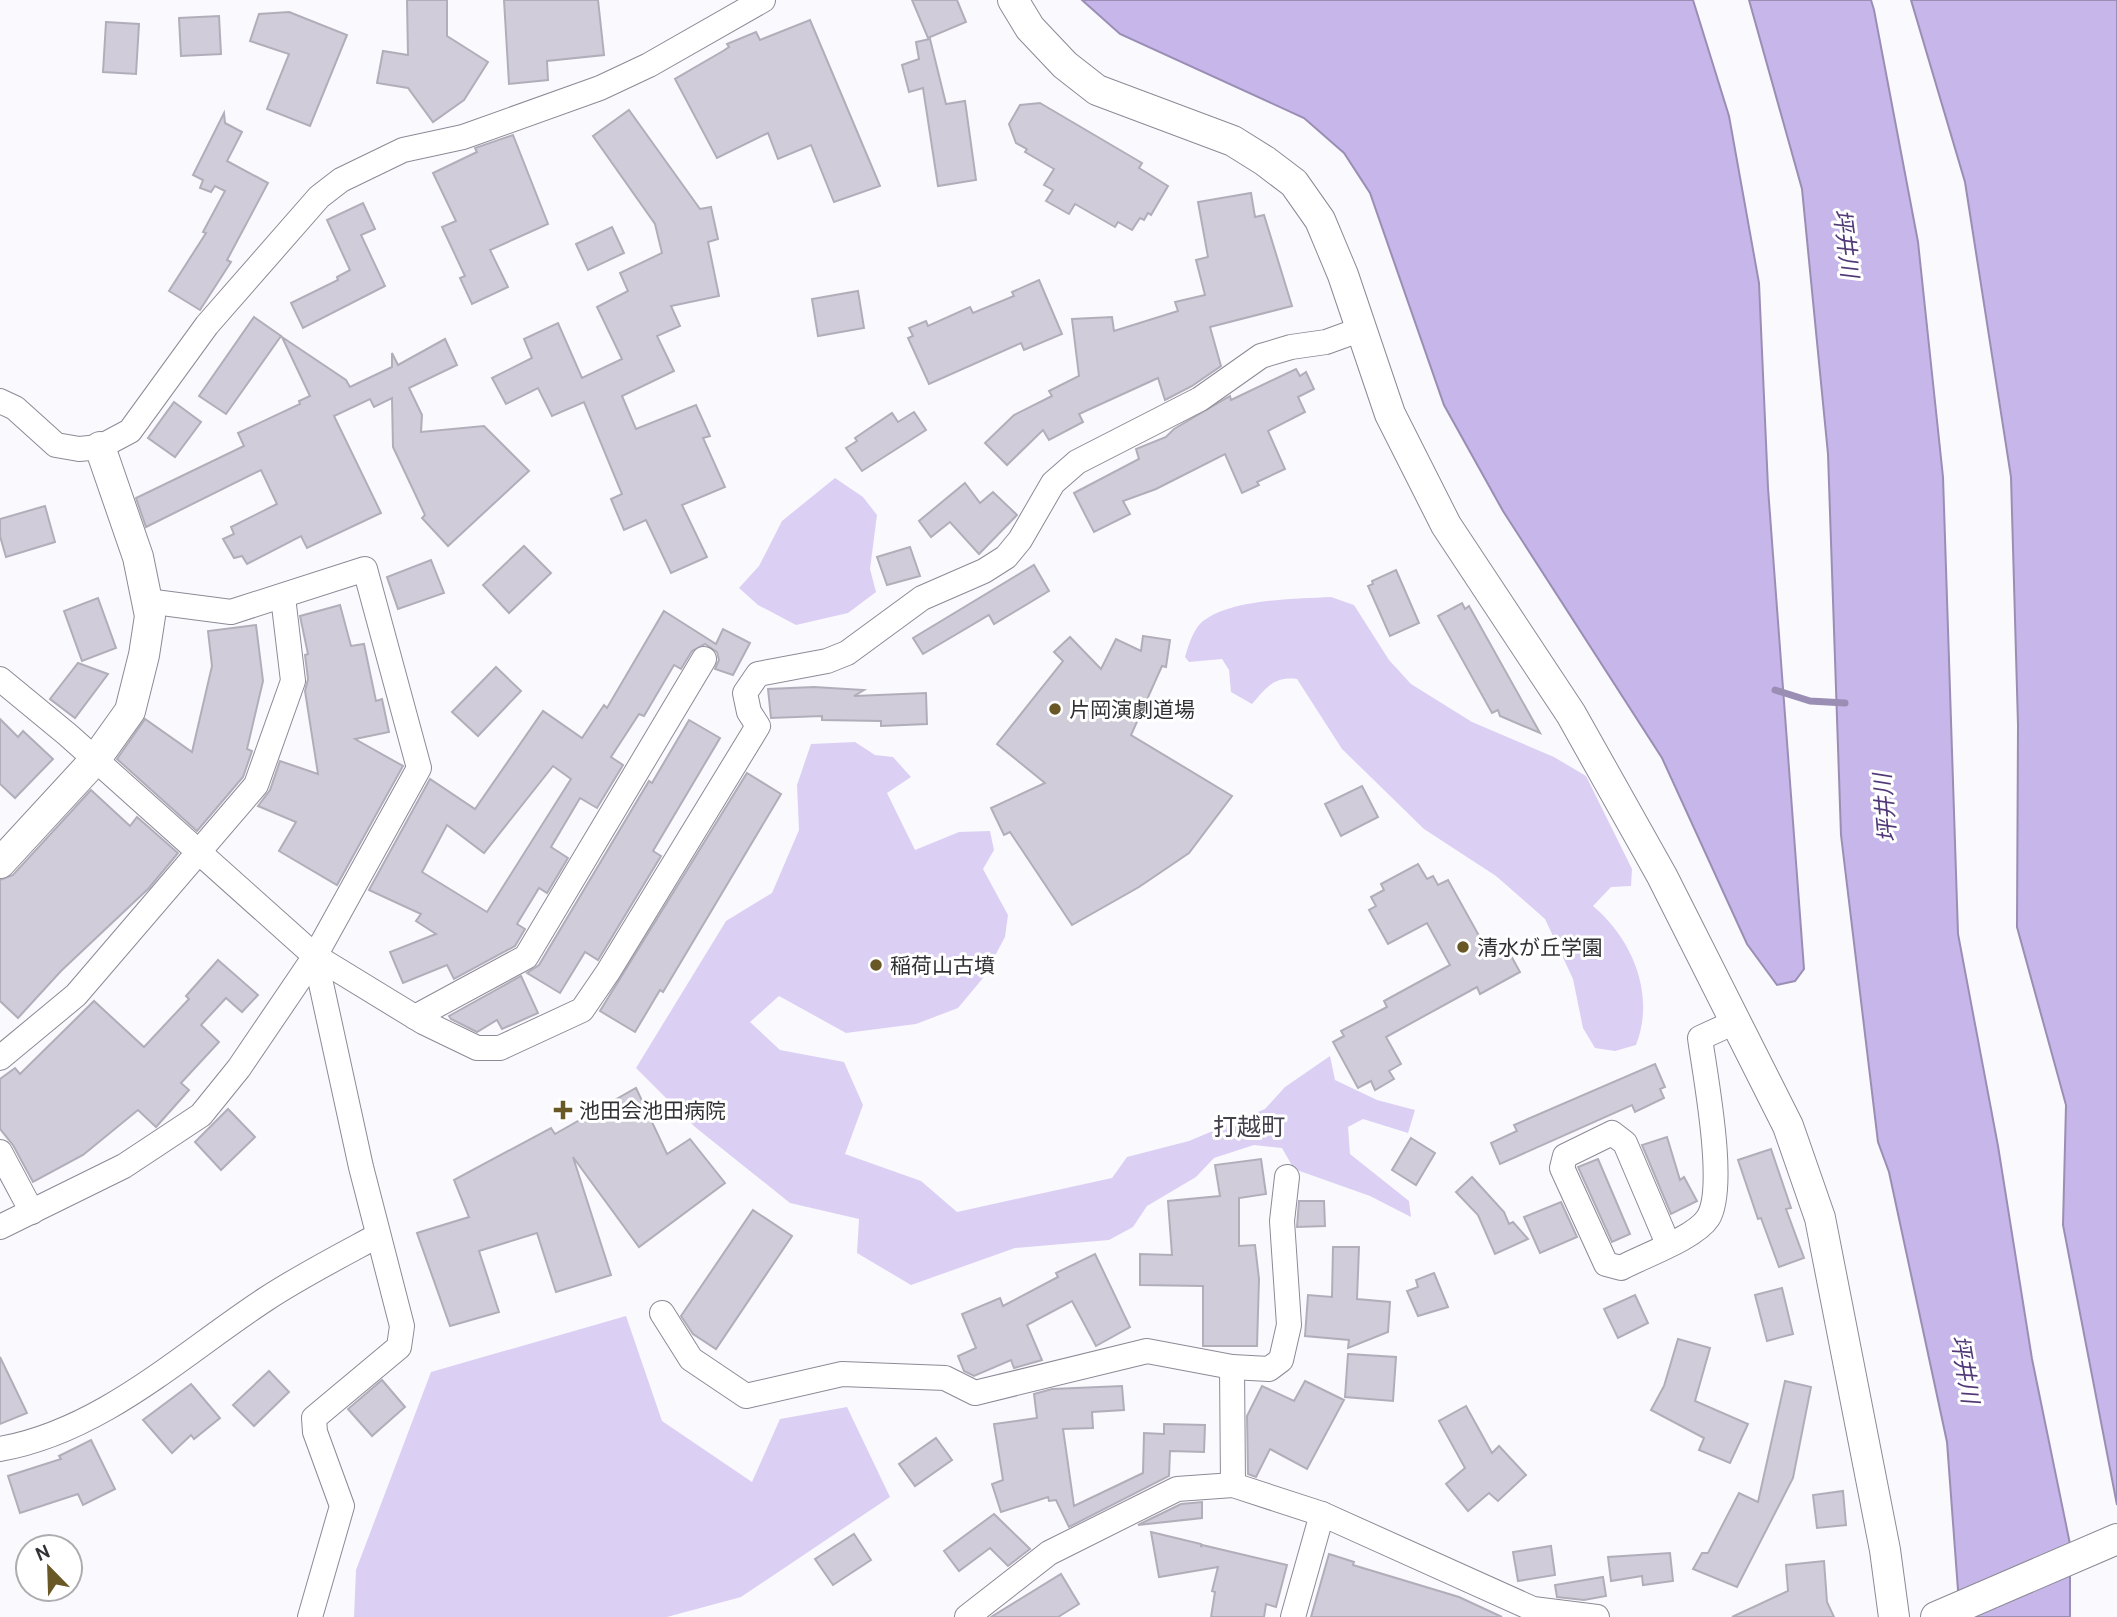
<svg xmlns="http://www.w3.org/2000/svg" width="2117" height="1617" font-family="Cabin,'Noto Sans JP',sans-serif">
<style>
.green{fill:#dbd0f4}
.water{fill:#c6b6ea;stroke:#9a8eb4;stroke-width:2}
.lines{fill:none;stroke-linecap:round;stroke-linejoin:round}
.stream{stroke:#9a8eb4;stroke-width:7}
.building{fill:#d0ccd9;stroke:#b1aeba;stroke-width:2;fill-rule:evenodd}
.minor-casing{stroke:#8d8a96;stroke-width:26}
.tertiary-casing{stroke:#8d8a96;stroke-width:32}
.minor{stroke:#fff;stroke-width:24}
.tertiary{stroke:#fff;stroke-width:30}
.poi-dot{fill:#6a5726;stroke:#fff;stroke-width:2.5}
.labels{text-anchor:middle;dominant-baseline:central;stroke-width:6;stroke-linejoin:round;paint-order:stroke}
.poi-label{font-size:21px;fill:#323136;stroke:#fff;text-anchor:start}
.water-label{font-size:23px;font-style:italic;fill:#513978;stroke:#fff}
.quarter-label{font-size:24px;fill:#44414c;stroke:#fff}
</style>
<rect width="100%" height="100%" fill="#faf9fe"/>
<g class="green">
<path d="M835,478L863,497L877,515L870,569L876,592L848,613L796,625L758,605L739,588L759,566L782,521Z"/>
<path d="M1331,597L1354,605L1389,660L1411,684L1472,722L1554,757L1586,776L1632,869L1631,886L1611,887L1593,906C1632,939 1656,994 1636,1045L1615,1051L1595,1048L1583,1028L1573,979L1545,919L1496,876L1424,829L1342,749L1297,679C1274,676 1266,688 1252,704L1231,692L1229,670L1222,659L1189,662L1185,657C1189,644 1194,626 1206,619C1236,599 1295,599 1331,597Z"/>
<path d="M855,742L875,755L893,757L911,777L887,793L915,850L959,832L990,831L994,850L983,869L1008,915L1005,937L983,978L958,1008L916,1024L846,1033L779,996L750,1022L780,1050L844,1062L863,1105L845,1154L921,1181L957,1212L1112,1178L1127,1157L1189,1141L1265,1109L1285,1087L1330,1056L1335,1080L1377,1100L1415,1110L1408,1133L1363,1119L1348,1127L1350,1154L1409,1201L1411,1217L1370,1196L1294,1169L1282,1148L1254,1145L1214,1158L1196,1177L1147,1206L1133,1227L1109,1240L1015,1248L911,1285L857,1253L859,1219L790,1203L695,1127L636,1068L726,921L772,893L799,830L797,785L811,744Z"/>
<path d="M626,1316L662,1421L752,1482L780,1419L847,1407L890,1497L741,1597L667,1617H354L356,1570L431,1372Z"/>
</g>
<g class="water">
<path d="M1082,0H1693L1729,116L1759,283L1768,488L1804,969L1795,981L1777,985L1747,944L1662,758L1503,511L1444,405L1370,193L1344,153L1304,118L1120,34Z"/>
<path d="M1749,0H1871L1874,10L1918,242L1943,477L1958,934L1998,1146L2032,1359L2070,1544V1617H1960L1947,1442L1889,1172L1878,1142L1841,835L1828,454L1802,189Z"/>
<path d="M1911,0H2117V1505L2063,1225L2066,1105L2017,927L2018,725L2011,477L1965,182Z"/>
</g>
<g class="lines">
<path class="stream" d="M1775,690L1810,701L1845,703"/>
</g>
<g class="building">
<path d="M407,0H447V36L488,62L464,100L433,122L408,88L377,83L383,51L408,55Z"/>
<path d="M504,0H598L604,55L547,61L548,80L509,84Z"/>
<path d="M912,0H957L966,22L928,38Z"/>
<path d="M289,12L347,35L310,126L267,109L289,54L250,41L259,14Z"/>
<path d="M219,16L221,54L181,56L179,18Z"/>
<path d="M810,20L880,186L834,202L811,145L778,159L768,133L717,158L675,79L723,51L729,47L727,44L756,32L760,40Z"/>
<path d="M106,22L139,24L136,74L103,72Z"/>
<path d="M930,39L946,104L965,101L976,180L938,186L923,88L909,92L902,65L919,59L916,42Z"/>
<path d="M1040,103L1142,163L1139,168L1168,186L1151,215L1148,213L1144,220L1140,218L1132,230L1118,222L1115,227L1075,204L1069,214L1046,201L1053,190L1044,185L1054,169L1025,152L1027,149L1016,143L1009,124L1020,105Z"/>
<path d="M629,110L700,209L711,207L718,239L708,242L719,296L671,306L680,326L657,336L674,371L622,396L636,429L696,405L710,436L703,438L725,487L682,505L707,557L671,573L646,520L624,530L611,499L622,494L584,402L552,416L538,388L506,404L492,378L532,358L524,339L558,323L582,378L622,359L597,307L628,291L620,273L662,253L655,224L593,136Z"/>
<path d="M224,113L225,123L242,132L227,161L268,183L227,260L231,262L200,310L169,291L206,233L203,232L225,191L215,186L211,192L200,188L203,180L193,175Z"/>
<path d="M513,135L548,224L490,250L508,287L472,304L460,278L465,276L442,227L456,221L433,173L477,152L475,148Z"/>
<path d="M1251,193L1255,217L1264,215L1292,306L1210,327L1221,366L1192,386L1165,400L1158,378L1079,414L1083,422L1049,440L1043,430L1007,465L985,443L1014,415L1052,396L1049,391L1079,376L1072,319L1112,317L1114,331L1178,311L1175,302L1205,295L1196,260L1208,257L1198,202Z"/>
<path d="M363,203L375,229L361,235L385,286L303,328L291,303L338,280L337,277L350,270L327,220Z"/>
<path d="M612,227L624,253L588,270L576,244Z"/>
<path d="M1039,280L1062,334L1024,350L1021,343L929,384L908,338L913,336L909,328L926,321L928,326L970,307L973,313L1014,296L1012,292Z"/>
<path d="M858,291L864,328L818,336L812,299Z"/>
<path d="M254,317L281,336L226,414L199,396Z"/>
<path d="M282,337L346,380L350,387L392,367V353L398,365L445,339L457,365L409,388L422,415L421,432L484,426L529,471L448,546L422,518L425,515L393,447L392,398L374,407L370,399L334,416L381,513L307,548L301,536L247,564L242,556L234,558L223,539L234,534L231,527L277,504L261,470L146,527L136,498L244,446L238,433L300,404L299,401L310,396Z"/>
<path d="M1296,369L1300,376L1306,372L1314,389L1298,397L1305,412L1268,431L1285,469L1257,482L1259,485L1242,493L1225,454L1156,489L1123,501L1130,514L1094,532L1074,493L1139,459L1136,449L1166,437L1174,429L1230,396L1231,400Z"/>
<path d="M174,402L201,422L175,457L148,438Z"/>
<path d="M914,412L926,430L862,471L846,448L857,441L855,438L892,413L898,422Z"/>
<path d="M965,483L980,503L993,492L1017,515L979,554L950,522L931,537L919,521Z"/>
<path d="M45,506L55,542L6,557L0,536V519Z"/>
<path d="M524,546L551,573L509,613L483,585Z"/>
<path d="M910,547L920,576L887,585L877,557Z"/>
<path d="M431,560L444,593L398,609L387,577Z"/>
<path d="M1034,565L1049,591L994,624L989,615L923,654L913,638Z"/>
<path d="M1396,570L1419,623L1390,636L1368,586L1373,584L1372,581Z"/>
<path d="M98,598L116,648L82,661L64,611Z"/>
<path d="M1462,603L1465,609L1469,606L1540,733L1500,716L1498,710L1492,713L1438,616Z"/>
<path d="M340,605L351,646L364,644L376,701L382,699L389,732L355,739L403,766L337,885L279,851L296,822L258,806L270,790L280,761L318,774L305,691L308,679L305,655L308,654L300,616Z"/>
<path d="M664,611L716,644L723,629L750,643L733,675L715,669L719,660L717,652L705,644L692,651L681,669L674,665L644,716L639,714L611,757L623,765L597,808L580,798L551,847L568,858L547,893L539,888L517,924L525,929L515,946L454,979L447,965L403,983L390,952L436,934L416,921L421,914L369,890L430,779L475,809L543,711L582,738L604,705L607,708ZM553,766L571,779L487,912L422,872L447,825L484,853Z"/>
<path d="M256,625L263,681L247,749L252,751L243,777L197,831L117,759L145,719L192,752L212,666L208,631Z"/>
<path d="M1143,636L1170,640L1166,667L1162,666L1131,735L1232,796L1189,853L1139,887L1072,925L1010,832L1004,835L991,808L1045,783L997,744L1063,661L1054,652L1070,637L1101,669L1116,639L1141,651Z"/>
<path d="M78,663L108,674L75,718L50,699Z"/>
<path d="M496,667L521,691L478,736L452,712Z"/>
<path d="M814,687L864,690L854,696L926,693L927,724L881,726V721L822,720V716L771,718L768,689Z"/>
<path d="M0,719L18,737L23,731L53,759L15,798L0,784Z"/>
<path d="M689,720L720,738L653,851L661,856L598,960L585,952L560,993L527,973L539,965L649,781L652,783Z"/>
<path d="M747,773L781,794L663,992L660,990L635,1032L600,1011Z"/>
<path d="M1362,786L1378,817L1341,836L1325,804Z"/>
<path d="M91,790L130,826L137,817L178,853L149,888L61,971L18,1018L0,1001V880L13,875Z"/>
<path d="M1418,864L1427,879L1433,876L1438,885L1448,880L1488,952L1504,943L1520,972L1480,994L1477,987L1386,1037L1401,1064L1389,1071L1394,1079L1375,1090L1371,1081L1358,1088L1333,1042L1344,1036L1341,1031L1387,1007L1384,1001L1450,965L1427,923L1388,944L1369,910L1376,906L1371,897L1384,890L1381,884Z"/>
<path d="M218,960L258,995L242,1012L226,998L201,1025L219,1042L181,1083L189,1090L156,1127L138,1110L83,1155L33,1182L13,1145L0,1129V1079L15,1068L20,1074L94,1001L144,1047L189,999L186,996Z"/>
<path d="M521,976L538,1013L502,1029L497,1020L477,1032L451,1019L449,1016Z"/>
<path d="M1655,1064L1665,1087L1660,1089L1664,1098L1635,1112L1632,1105L1500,1164L1491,1143L1517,1131L1514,1125Z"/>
<path d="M636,1088L667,1154L690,1139L725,1183L639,1247L573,1157L611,1275L556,1292L537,1233L479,1251L499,1312L450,1326L417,1233L469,1217L454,1180L551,1128L555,1134Z"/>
<path d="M228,1109L255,1137L221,1170L195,1142Z"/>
<path d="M1667,1137L1680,1180L1684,1177L1697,1201L1671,1214L1642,1145Z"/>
<path d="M1411,1138L1435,1153L1416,1185L1392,1170Z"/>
<path d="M1771,1149L1791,1208L1786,1209L1804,1258L1779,1267L1761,1218L1758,1219L1738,1160Z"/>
<path d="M1261,1159L1266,1194L1239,1198V1246L1255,1245L1259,1279L1257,1346H1203V1286L1140,1285V1254L1172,1255L1168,1201L1220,1196L1215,1165Z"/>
<path d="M1598,1159L1630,1234L1612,1242L1578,1167Z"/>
<path d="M1472,1177L1504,1212L1509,1224L1513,1222L1528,1239L1495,1254L1478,1215L1456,1192Z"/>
<path d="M1299,1201H1324L1325,1226L1297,1227Z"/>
<path d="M1561,1202L1577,1237L1540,1253L1524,1217Z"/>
<path d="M753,1210L792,1236L716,1349L693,1334L681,1316Z"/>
<path d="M1333,1247H1359L1357,1299L1390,1302L1388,1332L1348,1348L1349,1340L1305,1336L1308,1295L1332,1297Z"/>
<path d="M1095,1254L1130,1327L1096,1346L1072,1301L1027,1325L1042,1360L1014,1368L1011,1360L974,1376L964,1371L958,1356L976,1348L962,1314L1000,1298L1003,1306L1058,1277L1056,1273Z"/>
<path d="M1434,1273L1448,1307L1418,1316L1407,1291L1418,1287L1416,1280Z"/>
<path d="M1782,1288L1793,1334L1767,1341L1755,1295Z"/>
<path d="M1635,1295L1648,1323L1618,1338L1604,1309Z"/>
<path d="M1678,1339L1710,1348L1695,1401L1748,1424L1730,1463L1699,1450L1704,1438L1651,1410L1664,1386Z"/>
<path d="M1348,1354L1396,1357L1393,1401L1345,1397Z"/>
<path d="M0,1357L27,1413L0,1424Z"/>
<path d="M269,1371L289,1392L254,1426L233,1405Z"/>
<path d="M382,1380L405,1407L372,1436L348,1409Z"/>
<path d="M1305,1381L1344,1400L1307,1469L1270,1449L1256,1477L1248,1474L1247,1416L1262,1386L1294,1401Z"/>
<path d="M1785,1381L1811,1387L1793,1478L1737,1587L1693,1569L1702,1553H1708L1739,1493L1758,1502Z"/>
<path d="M191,1384L220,1418L194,1439L191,1435L172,1453L143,1420Z"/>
<path d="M1122,1386L1124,1410L1092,1412L1093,1428L1063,1429L1074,1506L1143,1473L1144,1433L1164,1434V1424L1205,1425L1204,1452L1170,1451L1169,1476L1069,1527L1056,1500L1049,1501L1048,1497L1001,1512L992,1484L1003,1480L994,1424L1037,1418L1034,1394L1052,1389Z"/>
<path d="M1466,1406L1492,1453L1499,1446L1526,1475L1498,1501L1489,1493L1468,1511L1446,1484L1465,1468L1439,1421Z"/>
<path d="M936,1438L952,1460L915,1486L899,1464Z"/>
<path d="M91,1440L115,1489L83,1505L78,1494L20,1513L8,1476L61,1459L59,1456Z"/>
<path d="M1843,1491L1846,1525L1817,1528L1813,1495Z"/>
<path d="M1202,1502V1518L1138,1525L1181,1504Z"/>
<path d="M994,1514L1030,1549L1008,1566L990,1548L959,1571L944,1551Z"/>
<path d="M1151,1532L1201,1544V1547L1202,1545L1287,1565L1276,1607L1266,1604L1264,1617H1211L1215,1592L1212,1591L1218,1567L1159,1577Z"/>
<path d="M854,1534L871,1560L833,1585L815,1559Z"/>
<path d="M1551,1546L1555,1575L1518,1581L1513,1552Z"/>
<path d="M1670,1553L1673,1581L1643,1585L1642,1576L1611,1581L1608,1557Z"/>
<path d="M1329,1554L1354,1562L1353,1565L1459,1597L1502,1617H1311Z"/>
<path d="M1824,1561L1827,1602L1834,1617H1732L1788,1591L1786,1565Z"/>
<path d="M1061,1574L1079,1604L1058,1617H991Z"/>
<path d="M1603,1577L1606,1596L1584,1600L1557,1597L1555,1585Z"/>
</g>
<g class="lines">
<defs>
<g id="minor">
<path d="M0,401L15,408L56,445L79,449L100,447L130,431L207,325L319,197L341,180L403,150L463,137L600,88L649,65L763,0"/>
<path d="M0,679L68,735L315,956L423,1022L477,1048H500L582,1010L608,972L758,726L749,712L745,693L758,674L827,661L847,653L922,598L984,571L1006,557L1020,540L1053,483L1077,462L1200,399L1261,356L1291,347L1326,342L1362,329"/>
<path d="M415,1017L526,957L704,659"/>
<path d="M0,1058L76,995L256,785L293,681L283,597"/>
<path d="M0,1152L32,1212"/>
<path d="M0,1227L124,1166L201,1115L239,1068L315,956L419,768L365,569L231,612L147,601"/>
<path d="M1668,1244L1625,1143L1612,1133L1565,1156L1562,1168L1606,1264L1621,1268C1643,1256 1695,1238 1708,1218C1727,1188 1705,1075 1700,1038L1737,1021"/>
<path d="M662,1313L691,1359L746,1396L842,1374L945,1378L975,1393L1147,1351L1232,1367L1233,1485"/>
<path d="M1232,1367L1269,1369L1281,1360L1289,1325L1282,1221L1287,1177"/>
<path d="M0,1449C102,1431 182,1354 266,1299C301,1276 340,1256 377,1236"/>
<path d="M310,1617L342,1506L315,1432L314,1418L399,1347L402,1326L361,1167L315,956"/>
<path d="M967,1617L1049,1553L1177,1489L1233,1485L1322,1514L1533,1609L1597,1617"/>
<path d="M1293,1617L1322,1514"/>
</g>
<g id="tertiary">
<path d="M1013,0L1030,28L1065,65L1097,90L1233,141L1265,161L1294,183L1320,220L1343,275L1390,414L1446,525L1571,714L1662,876L1788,1126L1820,1218L1885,1550L1894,1617"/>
<path d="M0,863L95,760L130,711L144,655L150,616L138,557L100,447"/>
<path d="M1936,1617L2117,1539"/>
</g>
</defs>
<use href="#minor" class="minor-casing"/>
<use href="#tertiary" class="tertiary-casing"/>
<use href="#minor" class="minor"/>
<use href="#tertiary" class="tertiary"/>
</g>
<g class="poi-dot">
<circle cx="1055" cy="709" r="7"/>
<circle cx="1463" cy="947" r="7"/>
<circle cx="876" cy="965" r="7"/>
<path d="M559.5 1099.5h7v7h7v7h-7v7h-7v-7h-7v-7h7z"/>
</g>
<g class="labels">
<g class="poi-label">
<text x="1069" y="709">片岡演劇道場</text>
<text x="1477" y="947">清水が丘学園</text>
<text x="890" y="965">稲荷山古墳</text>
<text x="579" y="1110">池田会池田病院</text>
</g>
<g class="water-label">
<text transform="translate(1846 243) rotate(83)">坪井川</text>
<text transform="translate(1885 808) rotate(-95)">坪井川</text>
<text transform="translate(1965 1369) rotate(80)">坪井川</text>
</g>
<g class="quarter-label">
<text x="1249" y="1126">打越町</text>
</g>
</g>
<g transform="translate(49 1568) rotate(337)"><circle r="33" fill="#ffffff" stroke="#adadaf" stroke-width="2"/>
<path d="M0-5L12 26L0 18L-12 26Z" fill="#6a5726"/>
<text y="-10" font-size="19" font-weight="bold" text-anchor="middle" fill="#323136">N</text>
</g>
</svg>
